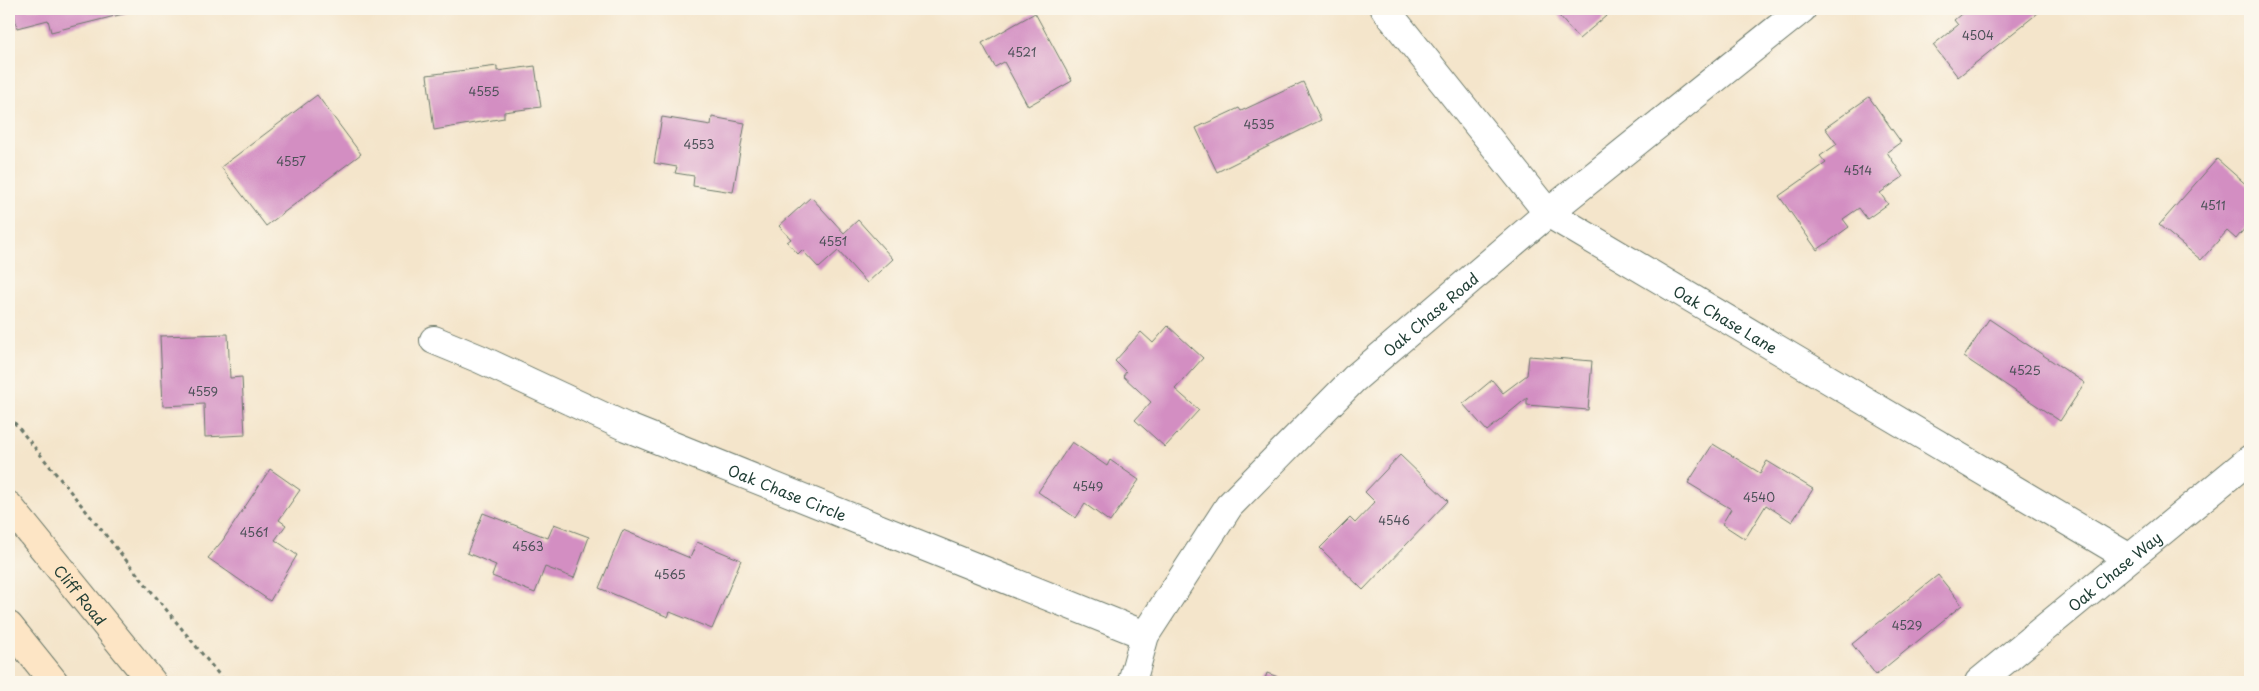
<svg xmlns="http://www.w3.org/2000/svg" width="2259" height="691" font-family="'Playpen Sans',sans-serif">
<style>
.building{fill:#d38ec2}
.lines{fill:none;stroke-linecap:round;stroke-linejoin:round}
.street-casing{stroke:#6a7869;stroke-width:30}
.secondary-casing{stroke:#6a7869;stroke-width:30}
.path{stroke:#6a7869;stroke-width:3;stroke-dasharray:4 4;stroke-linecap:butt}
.street{stroke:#fff;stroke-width:28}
.secondary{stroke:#fde5c5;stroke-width:28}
.labels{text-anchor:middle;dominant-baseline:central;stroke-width:4;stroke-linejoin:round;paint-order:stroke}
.number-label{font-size:12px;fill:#4c5158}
.street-label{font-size:15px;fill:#1f3d34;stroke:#fbf7ec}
</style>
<rect width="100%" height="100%" fill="#fbf7ec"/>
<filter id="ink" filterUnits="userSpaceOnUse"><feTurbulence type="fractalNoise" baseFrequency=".02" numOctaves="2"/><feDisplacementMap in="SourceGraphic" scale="10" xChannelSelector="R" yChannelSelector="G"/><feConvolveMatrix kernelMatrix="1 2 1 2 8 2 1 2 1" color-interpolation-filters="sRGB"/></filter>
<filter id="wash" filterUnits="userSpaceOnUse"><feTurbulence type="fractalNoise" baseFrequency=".0096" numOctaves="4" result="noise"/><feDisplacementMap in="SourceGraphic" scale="20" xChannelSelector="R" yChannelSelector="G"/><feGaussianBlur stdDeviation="1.12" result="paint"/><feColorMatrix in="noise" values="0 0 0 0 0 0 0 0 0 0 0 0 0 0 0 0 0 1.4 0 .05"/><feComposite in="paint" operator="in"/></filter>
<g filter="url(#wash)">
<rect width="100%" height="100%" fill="#f4e5cb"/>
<g id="blocks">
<g class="building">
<path d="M13,9H126L127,13L51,32L48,20L17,28Z"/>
<path d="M1553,9H1610L1612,11L1579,39Z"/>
<path d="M1965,9H2043L1958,77L1933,45L1958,25L1954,20L1966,10Z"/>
<path d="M1035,13L1072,81L1028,106L1004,62L995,67L982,43Z"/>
<path d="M497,66V71L535,66L541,107L504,112V118L434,130L427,75Z"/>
<path d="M1303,82L1321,120L1217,172L1196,128L1239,108L1241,111Z"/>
<path d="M317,95L361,154L266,226L221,167Z"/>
<path d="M1869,97L1901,142L1887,152L1903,177L1880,193L1888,204L1867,219L1859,208L1843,219L1849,227L1817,250L1779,196L1826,163L1820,156L1837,144L1825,128Z"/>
<path d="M662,117L711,125L712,117L745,123L733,192L693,186L694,176L675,173L677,167L654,163Z"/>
<path d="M2217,159L2250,188V222L2236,239L2227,231L2201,260L2159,225Z"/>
<path d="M811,197L844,233L858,220L893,259L867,283L838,251L819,268L802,250L798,254L787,242L791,239L779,226Z"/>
<path d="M1989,319L2085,383L2060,421L1964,357Z"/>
<path d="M1168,326L1203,358L1175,389L1199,410L1165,447L1135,420L1151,402L1123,376L1126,372L1115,361L1141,332L1153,343Z"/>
<path d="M228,334L230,378L242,377L245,435L205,437L204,404L163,406L160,336Z"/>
<path d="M1529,356L1592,361L1588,410L1527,405V398L1487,431L1463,404L1492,380L1503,393L1527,375Z"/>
<path d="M1072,442L1107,466L1110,460L1139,480L1110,522L1085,504L1076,518L1038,492Z"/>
<path d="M1713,444L1760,473L1767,461L1813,489L1792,522L1766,505L1745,539L1722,524L1731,509L1688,483Z"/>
<path d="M1400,455L1448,501L1363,590L1320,548L1350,518L1355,523L1375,502L1365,492Z"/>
<path d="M270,469L300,490L279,520L286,525L275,540L297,555L270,601L208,558L223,540Z"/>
<path d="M483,513L548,538L554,524L589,537L574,578L545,567L535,593L492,576L496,565L467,553Z"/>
<path d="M623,530L690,558L697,542L741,560L712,629L670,612L668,617L599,588Z"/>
<path d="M1938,575L1962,605L1876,675L1852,644Z"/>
<path d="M1267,673L1292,682H1264Z"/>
</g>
</g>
</g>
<g filter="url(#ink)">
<use href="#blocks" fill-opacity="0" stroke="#6a7869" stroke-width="1"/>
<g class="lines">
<defs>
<g id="street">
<path id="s1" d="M1385,9L1548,213L2128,557"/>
<path id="s2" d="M434,340L480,359L626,427L1145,635"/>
<path id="s3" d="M1132,682L1145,635L1229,506L1354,379L1548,213L1802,9"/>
<path id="s4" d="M1979,682L2250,459"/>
</g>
<g id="secondary">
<path id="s5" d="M9,506L152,682"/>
<path d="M9,626L54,682"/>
</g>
</defs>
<use href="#street" class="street-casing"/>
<use href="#secondary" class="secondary-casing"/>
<path class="path" d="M9,416L225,682"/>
<use href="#street" class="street"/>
<use href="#secondary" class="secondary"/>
</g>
</g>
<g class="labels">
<g class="number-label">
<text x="1978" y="35">4504</text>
<text x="1022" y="52">4521</text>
<text x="484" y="91">4555</text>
<text x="1259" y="124">4535</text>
<text x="699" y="144">4553</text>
<text x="291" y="161">4557</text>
<text x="1858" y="170">4514</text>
<text x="2213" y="205">4511</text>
<text x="833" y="241">4551</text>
<text x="2025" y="370">4525</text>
<text x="203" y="391">4559</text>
<text x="1088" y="486">4549</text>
<text x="1759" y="497">4540</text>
<text x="1394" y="520">4546</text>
<text x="254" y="532">4561</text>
<text x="528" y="546">4563</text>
<text x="670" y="574">4565</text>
<text x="1907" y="625">4529</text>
</g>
<g class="street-label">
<text stroke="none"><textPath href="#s3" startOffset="481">Oak Chase Road</textPath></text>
<text stroke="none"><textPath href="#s1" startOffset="468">Oak Chase Lane</textPath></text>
<text stroke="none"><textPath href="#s2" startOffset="385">Oak Chase Circle</textPath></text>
<text stroke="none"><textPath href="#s4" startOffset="175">Oak Chase Way</textPath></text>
<text stroke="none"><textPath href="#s5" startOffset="114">Cliff Road</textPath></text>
</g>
</g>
<rect width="2259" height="691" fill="none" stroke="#fbf7ec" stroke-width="30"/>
</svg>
